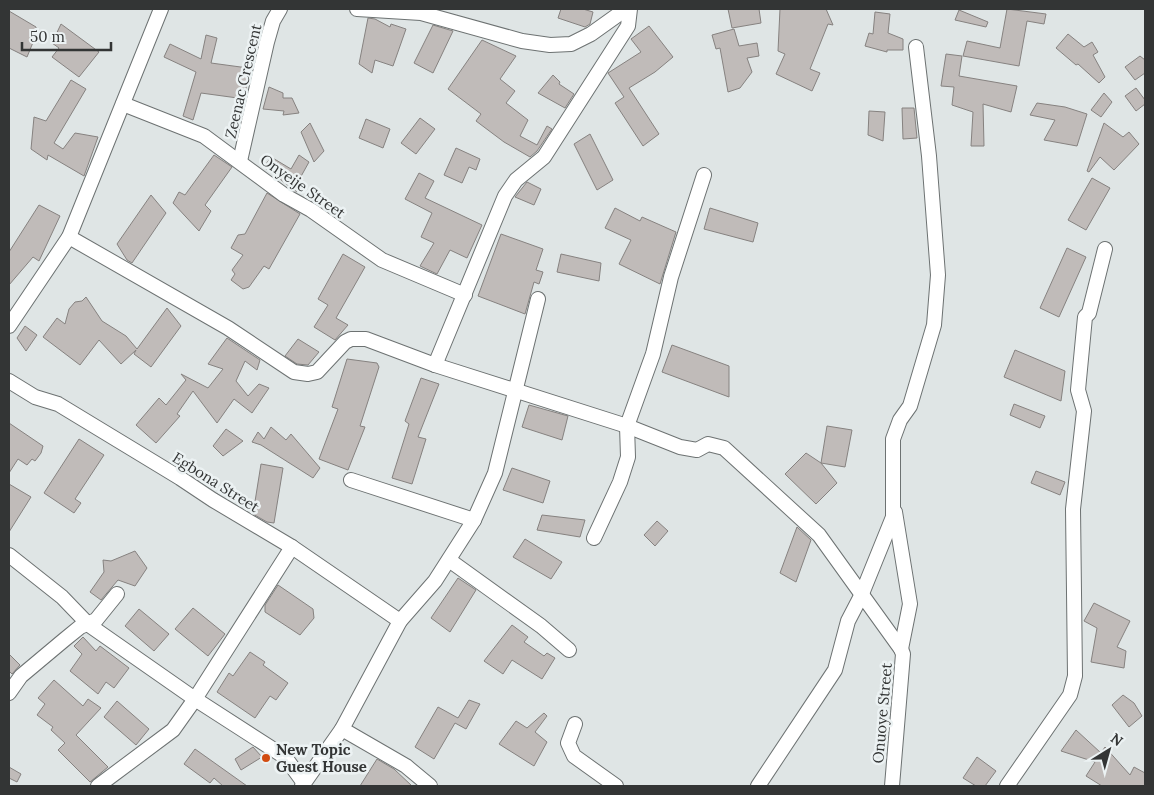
<svg xmlns="http://www.w3.org/2000/svg" width="1154" height="795" font-family="Lora,serif">
<style>
.building{fill:#c0bbb9;stroke:#868280}
.lines{fill:none;stroke-linecap:round;stroke-linejoin:round}
.minor-casing{stroke:#6d7272;stroke-width:16}
.minor{stroke:#fff;stroke-width:14}
.poi-dot{fill:#d24c11;stroke:#ecf2f3;stroke-width:2}
.labels{text-anchor:middle;dominant-baseline:central;stroke-width:5;stroke-linejoin:round;paint-order:stroke}
.street-label{font-size:15px;fill:#333535;stroke:#ecf2f3}
.poi-label{font-size:15px;font-weight:bold;fill:#333535;stroke:#ecf2f3;text-anchor:start}
</style>
<rect width="100%" height="100%" fill="#dfe5e5"/>
<g class="building">
<path d="M561,9H583L593,12L590,24L585,27L558,18Z"/>
<path d="M728,9H759L761,23L732,28Z"/>
<path d="M780,9H826L833,25L828,24L810,69L820,73L812,91L776,74L785,54L778,51Z"/>
<path d="M1007,9L1046,14L1044,24L1027,21L1019,66L963,56L967,41L1000,48Z"/>
<path d="M959,10L988,22L986,27L955,20Z"/>
<path d="M9,11L36,27V35L27,57L9,48Z"/>
<path d="M875,12L890,14L888,33L903,39V50H887V52L865,46L869,33L873,34Z"/>
<path d="M368,18L375,19L390,27L391,24L406,29L393,66L375,60L372,73L359,64Z"/>
<path d="M61,24L99,52L79,77L52,57L59,48L52,43Z"/>
<path d="M433,25L453,31L433,73L414,63Z"/>
<path d="M649,26L673,57L655,72L629,88L659,134L643,146L615,103L624,97L608,73L641,52L631,39Z"/>
<path d="M734,29L739,46L757,43L759,56L747,58L752,72L740,88L728,92L720,48L716,49L712,35Z"/>
<path d="M1068,34L1084,47L1092,42L1098,52L1093,55L1105,77L1099,83L1078,64L1076,65L1056,48Z"/>
<path d="M206,35L217,38L211,63L248,68L246,89L245,99L201,93L193,120L183,116L196,72L164,57L170,44L201,59Z"/>
<path d="M482,40L516,56L500,79L515,91L506,103L528,120L520,136L537,145L547,126L552,129L537,151L530,157L504,142L476,121L481,114L448,89Z"/>
<path d="M946,54L962,56L959,76L1017,86L1011,112L983,104L984,146H971L973,112L952,105L954,87L941,86Z"/>
<path d="M1140,56L1145,60V73L1135,80L1125,67Z"/>
<path d="M553,75L560,82L559,84L574,94L565,108L538,93Z"/>
<path d="M71,80L86,89L54,143L63,149L75,133L98,137L84,176L48,155L47,160L31,149L34,117L46,121Z"/>
<path d="M269,87L283,93V98H292L299,113L283,115L284,111L263,109Z"/>
<path d="M1136,88L1145,100V104L1136,111L1125,96Z"/>
<path d="M1104,93L1112,102L1101,117L1091,110Z"/>
<path d="M1037,103L1065,107L1087,114L1077,146L1044,140L1055,120L1030,115Z"/>
<path d="M902,108H914L917,138L903,139Z"/>
<path d="M869,111L885,112L883,141L868,135Z"/>
<path d="M420,118L435,129L416,154L401,143Z"/>
<path d="M366,119L390,129L383,148L359,138Z"/>
<path d="M310,123L324,151L314,162L301,132Z"/>
<path d="M1104,123L1123,137L1129,132L1139,144L1114,170L1100,157L1089,172L1087,171Z"/>
<path d="M590,134L613,180L597,190L574,144Z"/>
<path d="M456,148L480,159L476,170L469,167L462,183L444,175Z"/>
<path d="M214,155L232,167L205,205L211,211L199,231L173,203L179,192L185,195Z"/>
<path d="M299,155L309,162L299,180L303,183L297,192L264,167L271,157L291,169Z"/>
<path d="M419,173L434,181L425,198L482,225L467,258L450,250L437,274L420,266L434,243L421,237L432,213L405,199Z"/>
<path d="M1092,178L1110,188L1086,230L1068,220Z"/>
<path d="M527,182L541,189L534,205L515,197Z"/>
<path d="M267,193L300,214L269,269L264,266L249,287L243,289L231,280L235,274L232,270L243,255L231,248L238,235L245,234Z"/>
<path d="M151,195L166,213L132,263L127,260L117,244Z"/>
<path d="M39,205L60,216L39,261L33,257L9,285V252Z"/>
<path d="M615,208L640,221L642,217L676,232L660,284L619,264L631,240L605,228Z"/>
<path d="M710,208L758,223L753,242L704,229Z"/>
<path d="M501,234L543,249L536,270L543,272L539,284L534,282L525,314L478,296Z"/>
<path d="M1067,248L1086,257L1059,317L1040,308Z"/>
<path d="M343,254L365,267L336,318L348,325L335,340L314,327L328,305L318,299Z"/>
<path d="M561,254L601,263L599,281L557,272Z"/>
<path d="M86,297L102,321L126,336L137,349L167,308L181,326L151,367L134,354L136,350L121,364L99,340L80,365L43,337L57,318L65,324L69,309L75,302L82,301Z"/>
<path d="M25,326L37,335L26,351L17,338Z"/>
<path d="M227,338L260,360L257,370L245,361L236,381L248,396L259,384L269,388L252,413L234,399L217,423L193,391L177,414L180,416L156,443L136,425L159,398L166,405L186,380L181,374L208,388L223,369L208,364Z"/>
<path d="M298,339L319,352L308,365L297,364L285,356Z"/>
<path d="M672,345L729,366V397L662,372Z"/>
<path d="M1015,350L1065,371L1061,401L1004,377Z"/>
<path d="M347,359L377,363L379,367L360,426L365,427L348,470L319,459L338,409L332,407Z"/>
<path d="M421,378L439,384L418,437L426,439L412,484L392,478L409,424L405,421Z"/>
<path d="M1014,404L1045,416L1040,428L1010,415Z"/>
<path d="M529,405L568,416L562,440L522,427Z"/>
<path d="M9,423L43,446L41,453L35,461L32,459L27,465L18,459L9,473Z"/>
<path d="M827,426L852,430L845,467L821,463Z"/>
<path d="M271,427L286,440L291,434L320,468L313,478L261,445L252,442L258,432L264,439Z"/>
<path d="M226,429L243,441L223,456L213,446Z"/>
<path d="M79,439L104,455L75,499L81,503L74,513L44,493Z"/>
<path d="M806,453L821,463L837,483L816,504L785,474Z"/>
<path d="M261,464L283,468L274,523L267,522L253,514Z"/>
<path d="M512,468L550,481L543,503L503,490Z"/>
<path d="M1036,471L1065,482L1060,495L1031,483Z"/>
<path d="M9,484L31,497L9,532Z"/>
<path d="M542,515L585,520L580,537L537,530Z"/>
<path d="M657,521L668,531L655,546L644,535Z"/>
<path d="M797,527L811,540L796,582L780,573Z"/>
<path d="M525,539L562,562L551,579L513,557Z"/>
<path d="M135,551L147,568L135,586L118,580L101,600L90,592L104,572L103,560L111,561Z"/>
<path d="M458,578L476,590L450,632L431,618Z"/>
<path d="M278,585L313,609L314,618L300,635L265,612V605Z"/>
<path d="M1094,603L1130,621L1117,647L1126,651L1124,668L1091,662L1097,628L1084,621Z"/>
<path d="M193,608L225,634L208,656L175,629Z"/>
<path d="M139,609L169,634L154,651L125,626Z"/>
<path d="M512,625L528,637L524,642L544,656L547,653L555,658L542,679L512,660L503,674L484,661Z"/>
<path d="M83,637L96,651L100,646L129,668L114,688L106,682L98,694L70,671L82,654L74,646Z"/>
<path d="M250,652L265,662L263,665L288,683L276,700L270,696L255,718L217,692L229,673L233,676Z"/>
<path d="M9,654L20,665L12,674L9,671Z"/>
<path d="M54,680L83,706L88,699L101,708L76,735L108,767L90,782L58,750L65,743L51,730L53,727L37,715L45,704L38,698Z"/>
<path d="M1123,695L1134,703L1142,716L1129,727L1112,705Z"/>
<path d="M469,700L480,704L466,729L455,723L434,759L415,747L438,707L458,718Z"/>
<path d="M117,701L149,729L136,745L104,717Z"/>
<path d="M544,713L547,716L535,732L547,742L534,766L499,744L516,721L527,728Z"/>
<path d="M1076,730L1101,753L1105,747L1130,775L1134,767L1145,773V786H1102L1086,776L1095,762L1061,751Z"/>
<path d="M253,747L262,757L241,770L235,759Z"/>
<path d="M195,749L247,786H223L214,778L210,783L184,764Z"/>
<path d="M977,757L996,771L985,786H976L963,778Z"/>
<path d="M377,759L394,769L412,786H360Z"/>
<path d="M9,767L21,774L17,782L9,778Z"/>
</g>
<g class="lines">
<defs>
<g id="minor">
<path d="M357,9L421,13L522,41L550,45L571,44L591,34L626,9"/>
<path d="M123,104L204,136L284,195L311,210L382,260L465,295"/>
<path d="M240,161L267,42L273,21L280,9"/>
<path d="M69,237L228,328L294,372L308,374L317,372L345,342L351,339H366L435,365L627,426L680,447L697,450L708,444L724,448L819,535L901,649L903,654L892,786"/>
<path d="M9,326L69,237L161,9"/>
<path d="M435,365L505,196L516,180L544,157L628,26L630,9"/>
<path d="M9,381L35,397L58,404L180,478L213,500L292,547L400,621"/>
<path d="M351,480L474,520"/>
<path d="M895,512L910,604L901,649"/>
<path d="M594,538L620,482L628,457L627,426L653,354L671,277L704,175"/>
<path d="M9,555L62,597L89,625L195,699L285,757L304,783"/>
<path d="M449,560L541,626L569,650"/>
<path d="M9,693L21,676L64,640L80,627L96,620L117,594"/>
<path d="M575,724L568,743L574,756L616,786"/>
<path d="M342,729L406,766L430,786"/>
<path d="M98,786L173,730L195,699L292,547"/>
<path d="M302,786L342,729L400,621L435,581L474,520L495,473L538,299"/>
<path d="M758,786L835,670L848,621L861,596L893,517V439L900,420L910,406L934,325L938,275L929,156L916,47"/>
<path d="M1007,786L1070,695L1075,676L1073,509L1084,411L1078,390L1085,317L1089,313L1105,249"/>
</g>
</defs>
<use href="#minor" class="minor-casing"/>
<use href="#minor" class="minor"/>
</g>
<circle class="poi-dot" cx="266" cy="758" r="5"/>
<g class="labels">
<g class="street-label">
<text transform="translate(243 81) rotate(-77)">Zeenac Crescent</text>
<text transform="translate(303 186) rotate(35)">Onyeije Street</text>
<text transform="translate(216 482) rotate(32)">Egbona Street</text>
<text transform="translate(882 713) rotate(-85)">Onuoye Street</text>
</g>
<g class="poi-label">
<text x="276" y="749">New Topic<tspan x="276" dy="17">Guest House</tspan></text>
</g>
</g>
<rect width="1154" height="795" fill="none" stroke="#333535" stroke-width="20"/>
<g transform="translate(1109 750) rotate(37)" stroke="#ecf2f3" stroke-width="4" paint-order="stroke">
<path d="M0-4L9 19L0 12L-9 19Z" fill="#333535"/>
<text y="-8" font-size="14" font-weight="bold" text-anchor="middle" fill="#333535">N</text>
</g>
<path d="M22 42v8h89v-8" fill="none" stroke="#333535" stroke-width="2.5"/>
<text x="30" y="42" font-size="15" fill="#333535" stroke="#ecf2f3" stroke-width="4" paint-order="stroke">50 m</text>
</svg>
